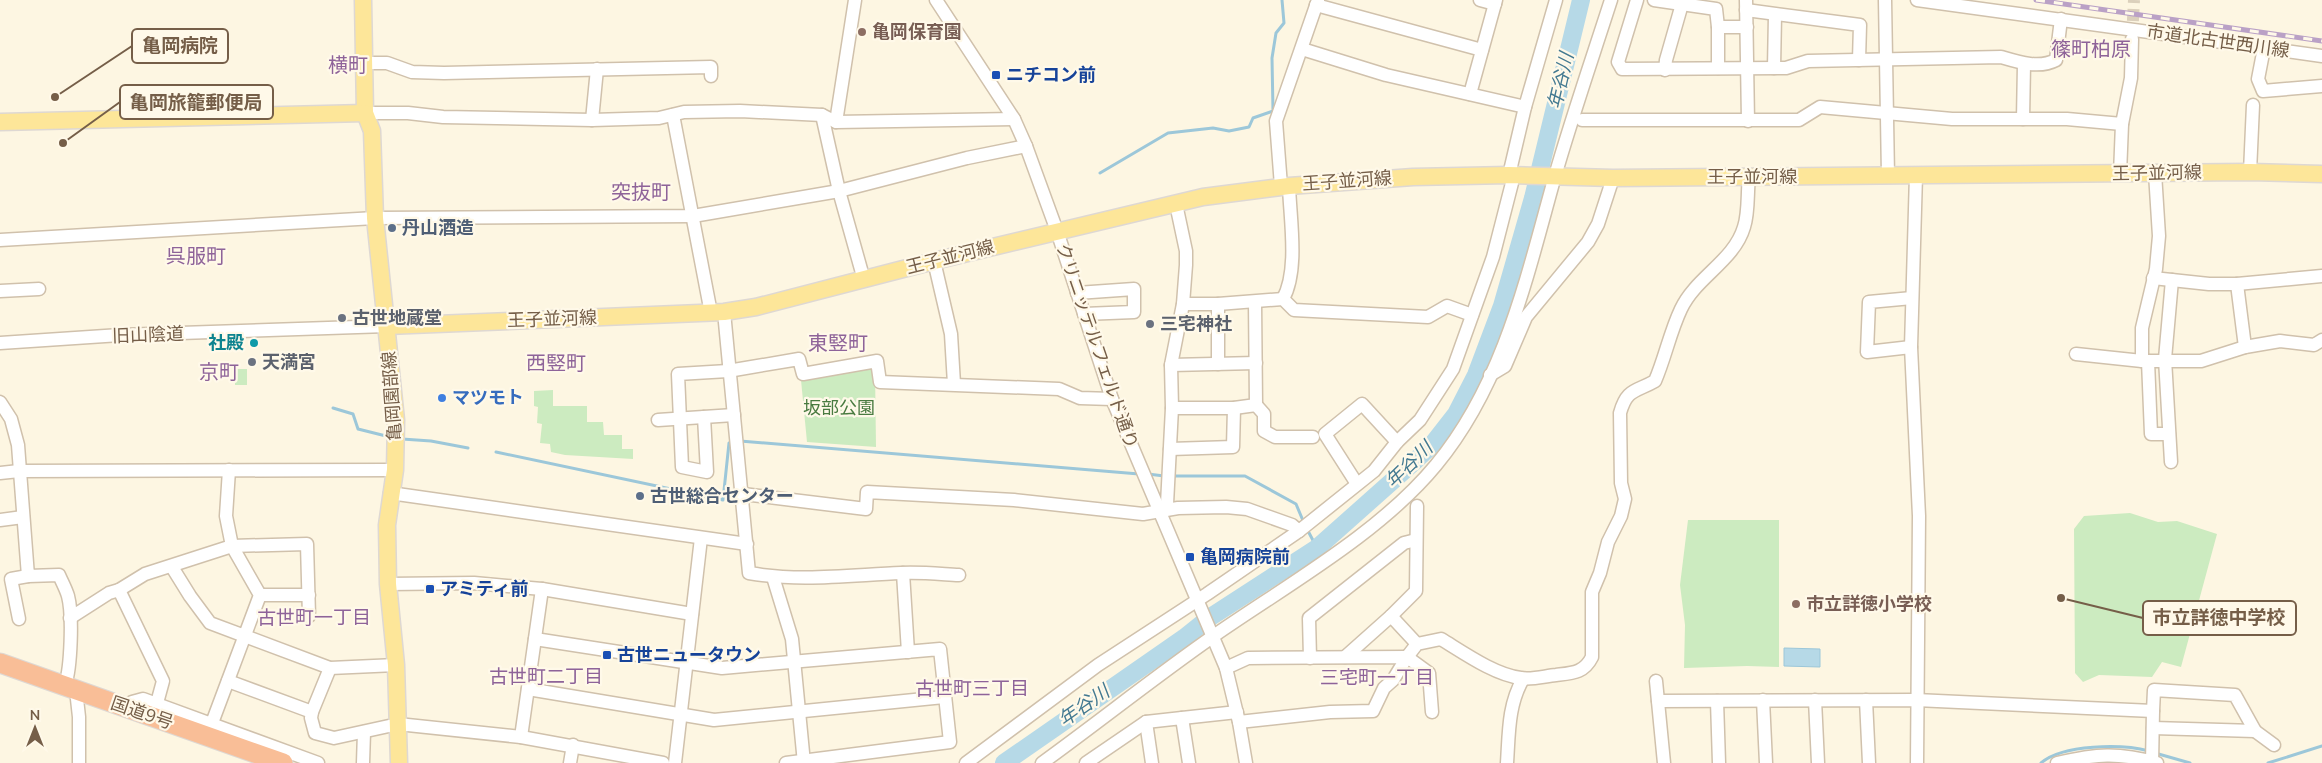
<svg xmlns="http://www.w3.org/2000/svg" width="2322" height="763" font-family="'Nunito Sans','Noto Sans JP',sans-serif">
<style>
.green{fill:#ccebc0}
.water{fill:#b6d9e7;stroke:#9cc7d9}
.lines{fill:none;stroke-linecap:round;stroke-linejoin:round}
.stream{stroke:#9cc7d9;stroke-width:3}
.river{stroke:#b6d9e7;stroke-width:18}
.minor-tunnel{stroke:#dbd0bc;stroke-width:12;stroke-dasharray:12 6;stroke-linecap:butt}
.minor-casing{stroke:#d0c1ac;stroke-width:15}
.major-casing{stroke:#ded8d3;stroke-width:19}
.highway-casing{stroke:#ded8d3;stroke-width:21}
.minor{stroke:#fff;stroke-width:12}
.major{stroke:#fde699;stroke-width:16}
.highway{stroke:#f9be97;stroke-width:19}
.rail-casing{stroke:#baa1c6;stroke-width:5}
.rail{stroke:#fff9e9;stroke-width:3;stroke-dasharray:9;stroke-linecap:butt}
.education-dot{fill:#8d6e63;stroke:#fff9e9;stroke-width:2}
.transit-dot{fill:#1a4fb4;stroke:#fff9e9;stroke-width:2}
.service-dot{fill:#5c6f8a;stroke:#fff9e9;stroke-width:2}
.worship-dot{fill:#6b7280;stroke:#fff9e9;stroke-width:2}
.culture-dot{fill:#0f9aa8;stroke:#fff9e9;stroke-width:2}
.shop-dot{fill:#3f7fe0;stroke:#fff9e9;stroke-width:2}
.labels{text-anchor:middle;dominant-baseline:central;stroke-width:4.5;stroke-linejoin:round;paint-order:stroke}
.education-label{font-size:18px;font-weight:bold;fill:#785e54;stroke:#fff9e9;text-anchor:start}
.street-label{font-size:18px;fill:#755e48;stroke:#fff9e9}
.transit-label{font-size:18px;font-weight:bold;fill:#164399;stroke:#fff9e9;text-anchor:start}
.service-label{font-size:18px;font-weight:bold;fill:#4e5e75;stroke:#fff9e9;text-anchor:start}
.worship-label{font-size:18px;font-weight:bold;fill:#5b616d;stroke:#fff9e9;text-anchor:start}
.culture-label{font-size:18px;font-weight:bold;fill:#0d838f;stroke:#fff9e9;text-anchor:end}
.shop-label{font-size:18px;font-weight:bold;fill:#366cbe;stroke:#fff9e9;text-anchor:start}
.park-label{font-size:18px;fill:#497b40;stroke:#fff9e9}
.water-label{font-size:19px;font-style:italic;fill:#437991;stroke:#fff9e9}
.neighbourhood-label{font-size:19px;fill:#8e6399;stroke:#fff9e9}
.quarter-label{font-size:20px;fill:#8e6399;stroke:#fff9e9}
.leader{fill:none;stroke:#755e48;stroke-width:2}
.callout-dot{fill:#755e48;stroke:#fff9e9;stroke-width:2}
.callout{fill:#fff9e9;stroke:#755e48;stroke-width:2}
.callout-label{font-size:19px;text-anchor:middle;font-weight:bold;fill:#755e48}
</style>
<rect width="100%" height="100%" fill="#fdf6e2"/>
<g class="green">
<path d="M870,366L875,369L876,447L807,442L801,380Z"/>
<rect x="235" y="369" width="12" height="16"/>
<path d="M553,390V406H587V422H603L604,435H622V449H633V459L565,455L551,452L550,444L540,443L542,424L537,423L538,407L534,406V391Z"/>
<path d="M2130,513L2158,522L2177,521L2217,534L2181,667L2162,662L2152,677L2099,675L2083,682L2075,673L2074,529L2084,516Z"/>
<path d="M1688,520H1779V667L1747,666L1684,668L1685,625L1680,585Z"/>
</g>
<path class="water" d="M1784,648L1820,649V667L1784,666Z"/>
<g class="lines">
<g class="stream">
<path d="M1100,173L1168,133L1213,128L1229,131L1249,127L1253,118L1273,111L1272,58L1276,33L1284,23L1282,0"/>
<path d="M333,408L353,414L358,429L390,437"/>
<path d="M402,439L431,441L468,448"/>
<path d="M740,441L1139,474"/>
<path d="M496,452L723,500L729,443L733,442"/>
<path d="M1148,474L1164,476"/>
<path d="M1171,476H1245L1296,504L1304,523"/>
<path d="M1307,529L1317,548"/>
<path d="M2155,753L2190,763"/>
<path d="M2041,763C2063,744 2122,744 2149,751"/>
<path d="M2268,763L2322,746"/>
</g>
<path class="river" d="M1004,763L1184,638L1209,618L1317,548L1416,460L1431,446L1456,414L1476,375L1502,306L1533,198L1581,0"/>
<path class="minor-tunnel" d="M2132,39L2134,0"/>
<defs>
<g id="minor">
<path d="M936,0L1014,119L1026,146L1057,231L1112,399L1226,668L1239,722L1246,763"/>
<path d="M1480,0L1495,4"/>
<path d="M1637,0L1618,62L1622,69L1786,68L1808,61L2001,57C2018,62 2039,69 2056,60L2061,19"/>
<path d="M1654,0L1716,9L1718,27"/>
<path d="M1746,0L1748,121"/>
<path d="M1885,0L1888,176"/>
<path d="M1917,0L2322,56"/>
<path d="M1316,5L1482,50"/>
<path d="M1746,10L1860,25L1859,60"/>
<path d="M2264,48L2258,79L2263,91L2322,86"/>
<path d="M1302,49L1386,75L1525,107"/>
<path d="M363,63H387L412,72L444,73L711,67V76"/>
<path d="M1718,68V27H1747"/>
<path d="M1774,68L1775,15"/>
<path d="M1665,70L1666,60L1682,4"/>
<path d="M1470,94L1496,0"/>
<path d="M365,113H408L443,117L592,120L659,118L684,112L740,111L822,115L836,122L1014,119"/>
<path d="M673,115L711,313"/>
<path d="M822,115L839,191L864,280"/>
<path d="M2023,119L2024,64"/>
<path d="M592,120L597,69"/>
<path d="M1582,120H1799L1820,107L1952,119H2067L2122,124"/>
<path d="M836,122L855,0"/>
<path d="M2250,172L2253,105"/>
<path d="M2120,174L2122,124L2131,78L2132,39"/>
<path d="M1916,175L1911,347L1919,516L1917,763"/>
<path d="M1281,186L1276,121L1318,0"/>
<path d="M0,240L375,218L693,216L839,191L967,158L1026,146"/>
<path d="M934,261L951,334L954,384"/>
<path d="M2153,278L2209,284H2237L2322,276"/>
<path d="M2237,284L2245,347"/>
<path d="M0,291L39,289"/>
<path d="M1077,293L1134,289V312L1084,314"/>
<path d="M1283,299C1299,270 1290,219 1289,186"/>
<path d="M1183,304H1218L1283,299L1294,310L1428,317L1447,306L1472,315"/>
<path d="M724,312L749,573C799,582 851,575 901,573C920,572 940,574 959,575"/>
<path d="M0,343L120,335L387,326"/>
<path d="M1911,347L1867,352L1869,302L1912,298"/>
<path d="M2076,354L2142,361H2201L2245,347L2280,341L2314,345L2322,340"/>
<path d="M2142,361V328L2156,269L2159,236L2155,173"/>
<path d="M2148,361L2151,434H2169"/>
<path d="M1218,364V304"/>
<path d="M1171,365L1256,363"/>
<path d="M1490,375L1505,366L1526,317L1588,242L1598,224L1613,178"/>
<path d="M0,402L11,419L18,445L28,576L59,575C62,582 66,589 68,596C73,615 71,668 65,685"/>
<path d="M1256,405L1264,414V431L1275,437H1313"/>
<path d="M1172,408H1234L1256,405L1255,302"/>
<path d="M704,417L707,472L682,467L678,374L728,371L799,359L803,374L877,361L880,382L1059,389L1080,398L1112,399"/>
<path d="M658,420L734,415"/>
<path d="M1170,449L1233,447L1234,408"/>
<path d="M2171,462L2165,359L2172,280"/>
<path d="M0,473L19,471L395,470"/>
<path d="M1357,484L1325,434L1362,404L1397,442"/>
<path d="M390,493L747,544"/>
<path d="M743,494L866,509L867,492L1014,500L1143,514L1178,508L1226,507L1247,509L1292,525L1299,531"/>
<path d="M1160,511L1167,504L1172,408L1171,365L1183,304L1186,265V251L1176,204"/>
<path d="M0,520L23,517"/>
<path d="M172,567L190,596L210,623L330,668L396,665"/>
<path d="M903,573L908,652"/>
<path d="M773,577L792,639L804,763"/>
<path d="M388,584L474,583L542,589L692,614"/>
<path d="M119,590L163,681L157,703"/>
<path d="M260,595H309"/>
<path d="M1391,616L1417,644"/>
<path d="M70,618L109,593L119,590L145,574L232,546L307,544L309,616"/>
<path d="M19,619L11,579L28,576"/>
<path d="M535,639L722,668L940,649L950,742L786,763"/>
<path d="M1345,657L1391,616L1416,591L1417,506"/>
<path d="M1310,658L1309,618L1404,543L1416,540"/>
<path d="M330,668L312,712L311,718L315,733L334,738L398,724L521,737L663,763"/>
<path d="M1226,668L1248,658L1407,657L1429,673L1432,712"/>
<path d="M228,681L312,712"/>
<path d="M1656,681L1664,763"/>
<path d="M528,689L714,720L944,697"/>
<path d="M76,690L79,717V763"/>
<path d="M1763,700L1766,763"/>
<path d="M1815,700L1818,763"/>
<path d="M1866,700L1869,763"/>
<path d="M1658,701L1916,700L2153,711L2152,763"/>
<path d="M1717,701L1719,763"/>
<path d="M127,709L132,702L143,699L318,763"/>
<path d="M2153,711L2154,690L2235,695L2255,731L2274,745"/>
<path d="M1182,718L1237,712"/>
<path d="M1146,722L1152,763"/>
<path d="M1239,722L1330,712L1373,711L1384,688L1393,680L1407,657L1417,644L1441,639C1464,653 1495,675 1521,678C1532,680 1545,676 1556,675C1573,673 1584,673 1592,657V592L1600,573L1608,542L1621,516L1625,499L1621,483L1620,413C1627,388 1636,392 1655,381C1665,358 1670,332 1681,309C1696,277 1734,261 1744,227C1749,212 1747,193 1749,177"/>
<path d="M212,723L260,595L232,546L226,516L229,470"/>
<path d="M2153,728L2255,731"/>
<path d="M521,737L542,589"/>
<path d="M363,763L364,732"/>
<path d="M570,763L573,745"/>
<path d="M675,763L701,538"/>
<path d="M966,763L1098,665L1207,594L1299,531L1374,471L1397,442L1420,420L1453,369L1493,257L1512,183L1509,175L1525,107L1556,0"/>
<path d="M1042,763C1100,721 1156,676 1215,635C1287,585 1380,533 1436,465C1504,383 1527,276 1555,176C1572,117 1592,59 1611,0"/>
<path d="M1086,763L1146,722L1182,718L1189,763"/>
<path d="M1507,763C1509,733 1508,705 1523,679"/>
<path d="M2057,763C2096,754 2118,752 2157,763"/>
</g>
<g id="major">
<path d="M363,0L365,113L372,131L375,218L396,420L395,470L387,525L388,584L396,665L399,763"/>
<path d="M0,122L365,113"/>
<path d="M387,326L724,312L756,307L934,261L1203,197L1289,186L1413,177L1509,175L1613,178L2250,172L2322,174"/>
</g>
<path id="highway" d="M0,663L283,763"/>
</defs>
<use href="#minor" class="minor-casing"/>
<use href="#major" class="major-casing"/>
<use href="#highway" class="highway-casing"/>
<use href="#minor" class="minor"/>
<use href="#major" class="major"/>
<use href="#highway" class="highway"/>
<defs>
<path id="rail" d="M2036,0L2322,41"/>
</defs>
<use href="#rail" class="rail-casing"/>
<use href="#rail" class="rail"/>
</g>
<g class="education-dot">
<circle cx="862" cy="32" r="5"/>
<circle cx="1796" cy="604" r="5"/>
</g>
<g class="transit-dot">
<rect x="991" y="70" width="10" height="10" rx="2.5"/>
<rect x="1185" y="552" width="10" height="10" rx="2.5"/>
<rect x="425" y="584" width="10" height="10" rx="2.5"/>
<rect x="602" y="650" width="10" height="10" rx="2.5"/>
</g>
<g class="service-dot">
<circle cx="392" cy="228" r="5"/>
<circle cx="640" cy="496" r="5"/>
</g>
<g class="worship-dot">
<circle cx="342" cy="318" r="5"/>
<circle cx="1150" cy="324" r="5"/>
<circle cx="252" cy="362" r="5"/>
</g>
<circle class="culture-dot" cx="254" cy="343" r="5"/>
<circle class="shop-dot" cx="442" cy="398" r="5"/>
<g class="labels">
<g class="education-label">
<text x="872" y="32">亀岡保育園</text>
<text x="1806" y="604">市立詳徳小学校</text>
</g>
<g class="street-label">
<text transform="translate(2218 41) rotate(8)">市道北古世西川線</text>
<text transform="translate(2157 173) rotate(-1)">王子並河線</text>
<text x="1752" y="177">王子並河線</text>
<text transform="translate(1347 181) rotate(-4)">王子並河線</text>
<text transform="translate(950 257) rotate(-14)">王子並河線</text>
<text transform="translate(552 319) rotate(-2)">王子並河線</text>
<text transform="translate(148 335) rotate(-2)">旧山陰道</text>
<text transform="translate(1097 346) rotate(71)">クリニッテルフェルド通り</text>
<text transform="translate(392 396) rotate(-94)">亀岡園部線</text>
<text transform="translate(142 713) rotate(19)">国道9号</text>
</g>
<g class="transit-label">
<text x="1006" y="75">ニチコン前</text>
<text x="1200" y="557">亀岡病院前</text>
<text x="440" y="589">アミティ前</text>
<text x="617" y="655">古世ニュータウン</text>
</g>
<g class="service-label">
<text x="402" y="228">丹山酒造</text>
<text x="650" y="496">古世総合センター</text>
</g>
<g class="worship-label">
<text x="352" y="318">古世地蔵堂</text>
<text x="1160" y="324">三宅神社</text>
<text x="262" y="362">天満宮</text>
</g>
<g class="culture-label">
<text x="244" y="343">社殿</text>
</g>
<g class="shop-label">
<text x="452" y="398">マツモト</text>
</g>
<g class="park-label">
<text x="839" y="408">坂部公園</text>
</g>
<g class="water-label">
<text transform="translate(1561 81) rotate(-77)">年谷川</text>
<text transform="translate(1409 465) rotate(-44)">年谷川</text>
<text transform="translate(1084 706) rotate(-35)">年谷川</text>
</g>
<g class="neighbourhood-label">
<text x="314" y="618">古世町一丁目</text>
<text x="546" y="677">古世町二丁目</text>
<text x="1377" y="678">三宅町一丁目</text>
<text x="972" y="689">古世町三丁目</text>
</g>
<g class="quarter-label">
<text x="2091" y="49">篠町柏原</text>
<text x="348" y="65">横町</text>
<text x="641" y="192">突抜町</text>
<text x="196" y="256">呉服町</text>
<text x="838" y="343">東竪町</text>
<text x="556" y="363">西竪町</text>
<text x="219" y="372">京町</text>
</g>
</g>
<path class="leader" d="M55 97L132 46M63 143L120 102M2061 598L2143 618"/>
<g class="callout-dot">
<circle cx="55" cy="97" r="5"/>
<circle cx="63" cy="143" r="5"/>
<circle cx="2061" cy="598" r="5"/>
</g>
<g class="callout">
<rect x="132" y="29" width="96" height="34" rx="5"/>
<rect x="120" y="85" width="153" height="34" rx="5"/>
<rect x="2143" y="601" width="153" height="34" rx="5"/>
</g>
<g class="callout-label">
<text x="180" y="52">亀岡病院</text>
<text x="196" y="109">亀岡旅籠郵便局</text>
<text x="2219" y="624">市立詳徳中学校</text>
</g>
<g transform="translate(35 728)" stroke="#fff9e9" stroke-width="4" paint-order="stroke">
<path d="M0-4L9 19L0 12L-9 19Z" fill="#755e48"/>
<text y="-8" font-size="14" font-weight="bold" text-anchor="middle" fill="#755e48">N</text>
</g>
</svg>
